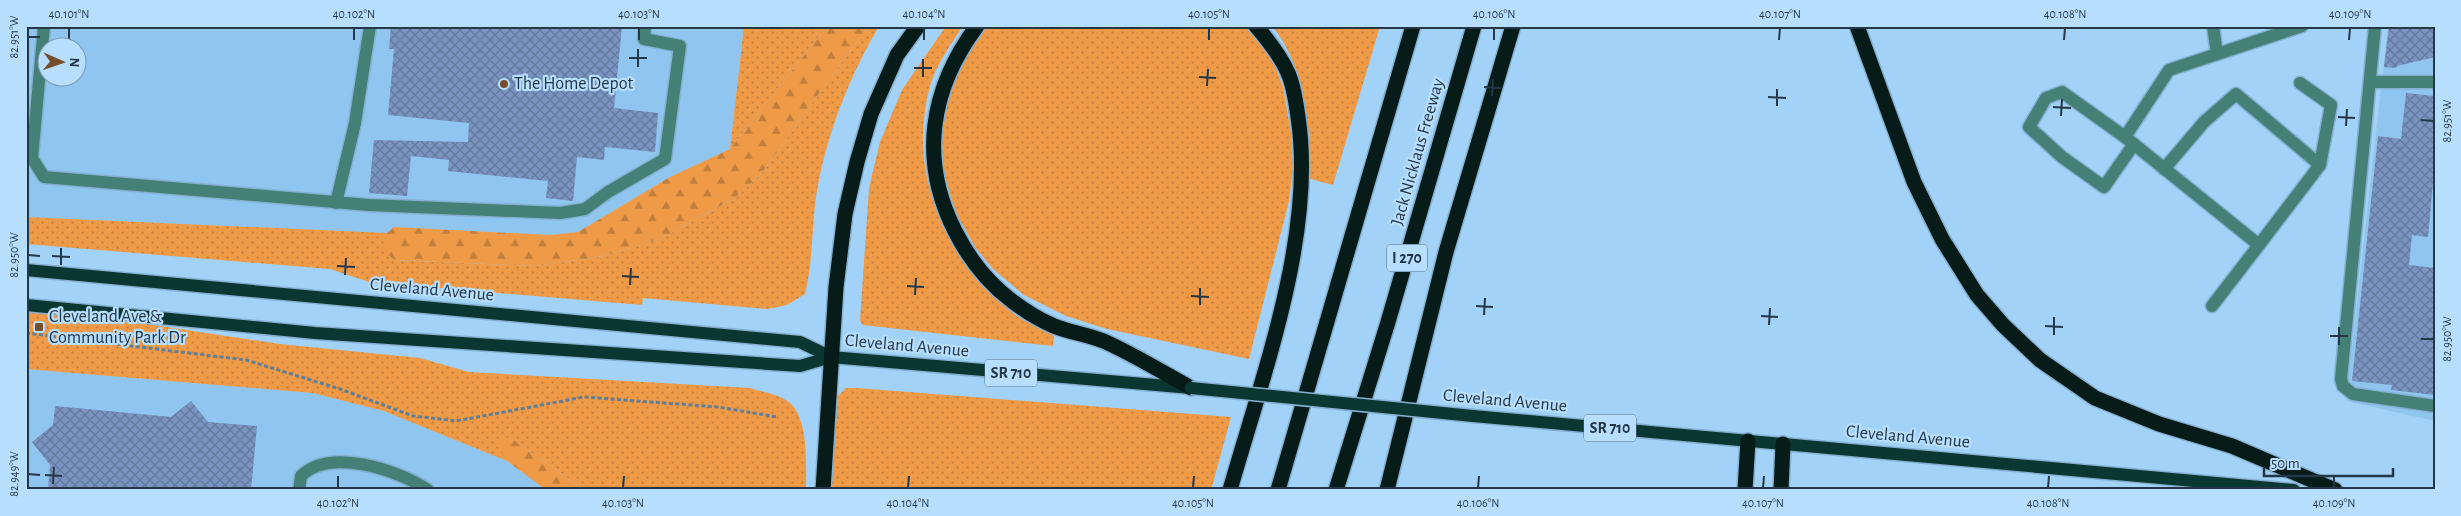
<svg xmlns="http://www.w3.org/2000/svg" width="2461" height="516" font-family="'Alegreya Sans',sans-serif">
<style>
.built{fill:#8fc5ee;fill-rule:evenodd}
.grass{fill:url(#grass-dots)}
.forest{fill:url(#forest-firs)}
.building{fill:url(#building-cross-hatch)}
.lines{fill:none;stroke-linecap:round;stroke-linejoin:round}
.minor-casing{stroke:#86b0d1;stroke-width:15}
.major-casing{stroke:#86b0d1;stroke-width:15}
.highway-casing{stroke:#86b0d1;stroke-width:18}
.path{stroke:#5f7f99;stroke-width:3;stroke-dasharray:4 2.5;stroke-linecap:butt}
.minor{stroke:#458077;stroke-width:12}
.major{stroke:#0a3731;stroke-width:12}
.highway{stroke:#071c19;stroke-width:15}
.major-bridge-casing{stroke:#86b0d1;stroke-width:15;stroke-linecap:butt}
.major-bridge{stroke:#0a3731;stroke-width:12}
.ticks{fill:none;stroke:#243746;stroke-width:2}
.poi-dot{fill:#754f2b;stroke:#b7defc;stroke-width:2}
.labels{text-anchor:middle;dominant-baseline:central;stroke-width:4.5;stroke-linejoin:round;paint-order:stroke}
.shield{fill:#b7defc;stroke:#50697d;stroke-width:1}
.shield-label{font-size:16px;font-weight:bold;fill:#243746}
.poi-label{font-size:18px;fill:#243746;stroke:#b7defc;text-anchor:start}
.street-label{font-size:18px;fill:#243746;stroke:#b7defc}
.neatline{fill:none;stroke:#243746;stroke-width:2}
.ticks-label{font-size:12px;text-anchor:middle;fill:#243746}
</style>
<defs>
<pattern id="grass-dots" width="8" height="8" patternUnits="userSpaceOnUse" patternTransform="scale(1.25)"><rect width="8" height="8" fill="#ef9a46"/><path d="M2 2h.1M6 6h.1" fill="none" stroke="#c17e3c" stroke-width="1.8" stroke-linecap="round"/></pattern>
<pattern id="forest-firs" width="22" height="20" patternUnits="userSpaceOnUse" patternTransform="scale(1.25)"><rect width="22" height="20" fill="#ef9a46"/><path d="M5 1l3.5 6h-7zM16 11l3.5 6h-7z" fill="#c17e3c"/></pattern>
<pattern id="building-cross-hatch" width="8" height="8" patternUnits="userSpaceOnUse" patternTransform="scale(1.25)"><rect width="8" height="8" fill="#7a93c0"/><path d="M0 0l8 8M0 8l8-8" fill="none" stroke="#64799e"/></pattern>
</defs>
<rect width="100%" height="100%" fill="#a2d2f8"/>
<g class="built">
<path d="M26,26H744L730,149L670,177L578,232L551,235L394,227L387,233L26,217ZM48,48H78V78H48Z"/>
<path d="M2388,26H2435V421L2346,401Z"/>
<path d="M26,369L313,393L384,411L507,461L546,490H26Z"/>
</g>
<g class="grass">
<path d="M744,26H827L730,149Z"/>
<path d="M868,26H879C850,76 829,128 818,185C811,221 814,258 805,294L787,305L768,309L643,298L642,305L369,282L330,269L26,244V217L387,233V252L394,260L536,266L599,257L658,240L735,198L761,174Z"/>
<path d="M946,26H963C951,44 936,65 930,86C906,175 946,258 1014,314C1026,323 1042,329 1054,336L1053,346L863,325L860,321L869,188L880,142L902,90Z"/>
<path d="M984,26H1249L1252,29L1272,59L1283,87L1291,133L1293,169L1289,201L1249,359L1107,329L1066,316L1024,295L993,269L975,247L956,213L942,168L940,143L943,111L959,62Z"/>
<path d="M1272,26H1380L1333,185L1307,178C1307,127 1307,68 1272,26Z"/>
<path d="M26,312L100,317L280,344L420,358L469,372L750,388C763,392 779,394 790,403C809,420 806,466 806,490H584L511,438L498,445L507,461L384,411L313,393L26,369Z"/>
<path d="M846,388H857L1231,417L1211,490H826L830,422L836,421L838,396Z"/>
</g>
<g class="forest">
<path d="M827,26H868L761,174L735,198L658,240L599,257L536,266L394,260L386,252L387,233L394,227L551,235L578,232L670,177L730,149Z"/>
<path d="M501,437L511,438L584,490H546L507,461L497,445Z"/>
</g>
<g class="building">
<path d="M391,26H622L614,108L658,113L655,152L605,147L604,160L577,157L573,201L546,198L548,181L448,171L449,160L411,156L407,196L369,193L374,140L468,142L469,123L388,115L394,49H389Z"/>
<path d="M2389,26H2435V57L2397,66L2396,68L2384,67Z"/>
<path d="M2406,93L2435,96V162L2428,237L2412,235L2409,265L2435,268V395L2391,390L2392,385L2352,381L2378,136L2401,139Z"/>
<path d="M191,401L208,422L257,426L251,490H48L50,465L32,442L53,425L55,406L171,417Z"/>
</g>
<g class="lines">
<defs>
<g id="minor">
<path d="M44,26L32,158L44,177L369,205L560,213L585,209L608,192L665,159L680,46L644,39L645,26"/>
<path d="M2213,26L2217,54"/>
<path d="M2375,26L2341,379L2343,386L2353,394L2435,406"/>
<path d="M2370,82H2435"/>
<path d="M2300,83L2331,105L2320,165"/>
<path d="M2125,137L2062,92L2046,98L2029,127L2062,157L2104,187L2134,144"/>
<path d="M2164,169L2204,122L2236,94L2320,165L2259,245"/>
<path d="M336,203L355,123L370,26"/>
<path d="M2212,306L2259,245L2125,137L2169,70L2302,26"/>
<path d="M299,490L301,476C330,447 398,470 428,490"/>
</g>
<g id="major">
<path d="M26,270L800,342L831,357L1191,388"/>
<path d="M26,305L315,333L800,366L831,357"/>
<path d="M1473,416L2294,490"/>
</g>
<g id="highway">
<path d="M977,26C930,89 919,160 955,231C968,257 988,283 1012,301C1024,310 1040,320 1054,326C1071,333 1091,335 1108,343C1136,356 1164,373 1191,388"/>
<path d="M1857,26L1914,182L1942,239L1977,295L2003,325L2040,360L2095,398L2159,424L2232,446L2335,490"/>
<path d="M823,490L836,287L845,214L857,162L871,114L897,55L918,26"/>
<path d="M1230,490C1262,377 1316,234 1298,117C1296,103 1294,86 1288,73C1281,56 1268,40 1256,26"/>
<path d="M1278,490L1413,26"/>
<path d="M1336,490L1388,322L1474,26"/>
<path d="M1387,490L1446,252L1513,26"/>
<path d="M1745,490L1748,441"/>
<path d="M1781,490L1783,444"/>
</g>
</defs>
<use href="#minor" class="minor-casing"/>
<use href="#major" class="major-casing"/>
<use href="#highway" class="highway-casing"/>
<g class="path">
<path d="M26,333L246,360L340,389L413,416L456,421L584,397L718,407L777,417"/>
<path d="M1847,490H1885"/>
</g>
<use href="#minor" class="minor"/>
<use href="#major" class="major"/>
<use href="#highway" class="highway"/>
<defs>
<path id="major-bridge" d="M1191,388L1473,416"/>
</defs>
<use href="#major-bridge" class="major-bridge-casing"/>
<use href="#major-bridge" class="major-bridge"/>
</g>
<path class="ticks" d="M28,37H40M69,40V28M354,40V28M639,40V28M924,40V28M1209,40V28M1494,40V28M1779,40L1780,28M2064,40L2065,28M2349,40L2350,28M629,58H647M638,67V49M914,68H932M923,77V59M1199,77L1216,78M1207,86L1208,69M1484,87L1501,88M1492,96L1493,79M1768,97L1786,98M1777,106V89M2053,107L2071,108M2061,116L2062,99M2338,117L2355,118M2421,120L2434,121M2346,126L2347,109M28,255L40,256M52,256L70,257M61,265V248M337,266L355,267M345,275L346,258M622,276L639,277M630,285L631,268M907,286L924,287M915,295L916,278M1191,296L1209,297M1200,305V288M1476,306L1493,307M1484,315L1485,298M1761,316L1778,317M1769,325L1770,308M2045,326L2063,327M2054,335V317M2330,336H2348M2421,339H2434M2339,345V327M28,474L40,475M45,475L62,476M53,484L54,467M338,488V476M623,488L624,476M908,488L909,476M1193,488L1194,476M1478,488L1479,476M1763,488L1764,476M2048,488L2049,476M2334,488V476"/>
<g class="poi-dot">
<circle cx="504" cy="84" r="5"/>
<rect x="34" y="322" width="10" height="10" rx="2.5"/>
</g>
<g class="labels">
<g class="shield">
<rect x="1387" y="244.5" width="40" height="27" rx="4"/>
<rect x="985" y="359.5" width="52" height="27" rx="4"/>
<rect x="1584" y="414.5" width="52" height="27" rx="4"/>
</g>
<g class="shield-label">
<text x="1407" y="258">I 270</text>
<text x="1011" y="373">SR 710</text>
<text x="1610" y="428">SR 710</text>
</g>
<g class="poi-label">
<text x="514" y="84">The Home Depot</text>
<text x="49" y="317">Cleveland Ave &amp;<tspan x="49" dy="21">Community Park Dr</tspan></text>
</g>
<g class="street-label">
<text transform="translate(1418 152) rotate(-74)">Jack Nicklaus Freeway</text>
<text transform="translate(432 290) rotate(5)">Cleveland Avenue</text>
<text transform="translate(907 346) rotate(5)">Cleveland Avenue</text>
<text transform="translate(1505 401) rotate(5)">Cleveland Avenue</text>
<text transform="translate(1908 437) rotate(5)">Cleveland Avenue</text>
</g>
</g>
<rect width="2461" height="516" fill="none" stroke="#b7defc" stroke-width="55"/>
<g transform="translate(62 62) rotate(92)"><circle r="24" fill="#b7defc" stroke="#7c9bb3"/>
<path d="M0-4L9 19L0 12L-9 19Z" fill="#754f2b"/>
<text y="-8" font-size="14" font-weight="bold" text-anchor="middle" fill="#243746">N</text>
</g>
<path d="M2264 468v8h129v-8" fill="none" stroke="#243746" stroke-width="2.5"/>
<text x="2271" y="468" font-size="15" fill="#243746" stroke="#b7defc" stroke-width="4" paint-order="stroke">50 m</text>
<rect x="28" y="28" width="2406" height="460" class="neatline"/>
<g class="ticks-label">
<text x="69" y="18">40.101°N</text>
<text x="354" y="18">40.102°N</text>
<text x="639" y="18">40.103°N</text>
<text x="924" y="18">40.104°N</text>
<text x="1209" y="18">40.105°N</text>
<text x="1494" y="18">40.106°N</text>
<text x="1780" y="18">40.107°N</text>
<text x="2065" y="18">40.108°N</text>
<text x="2350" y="18">40.109°N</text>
<text transform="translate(14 37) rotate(-90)" y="4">82.951°W</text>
<text transform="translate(2447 121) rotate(-90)" y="4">82.951°W</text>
<text transform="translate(14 255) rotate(-90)" y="4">82.950°W</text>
<text transform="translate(2447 339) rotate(-90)" y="4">82.950°W</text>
<text transform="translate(14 474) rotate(-90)" y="4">82.949°W</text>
<text x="338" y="507">40.102°N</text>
<text x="623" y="507">40.103°N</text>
<text x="908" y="507">40.104°N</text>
<text x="1193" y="507">40.105°N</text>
<text x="1478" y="507">40.106°N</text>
<text x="1763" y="507">40.107°N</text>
<text x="2048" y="507">40.108°N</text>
<text x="2334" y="507">40.109°N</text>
</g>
</svg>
